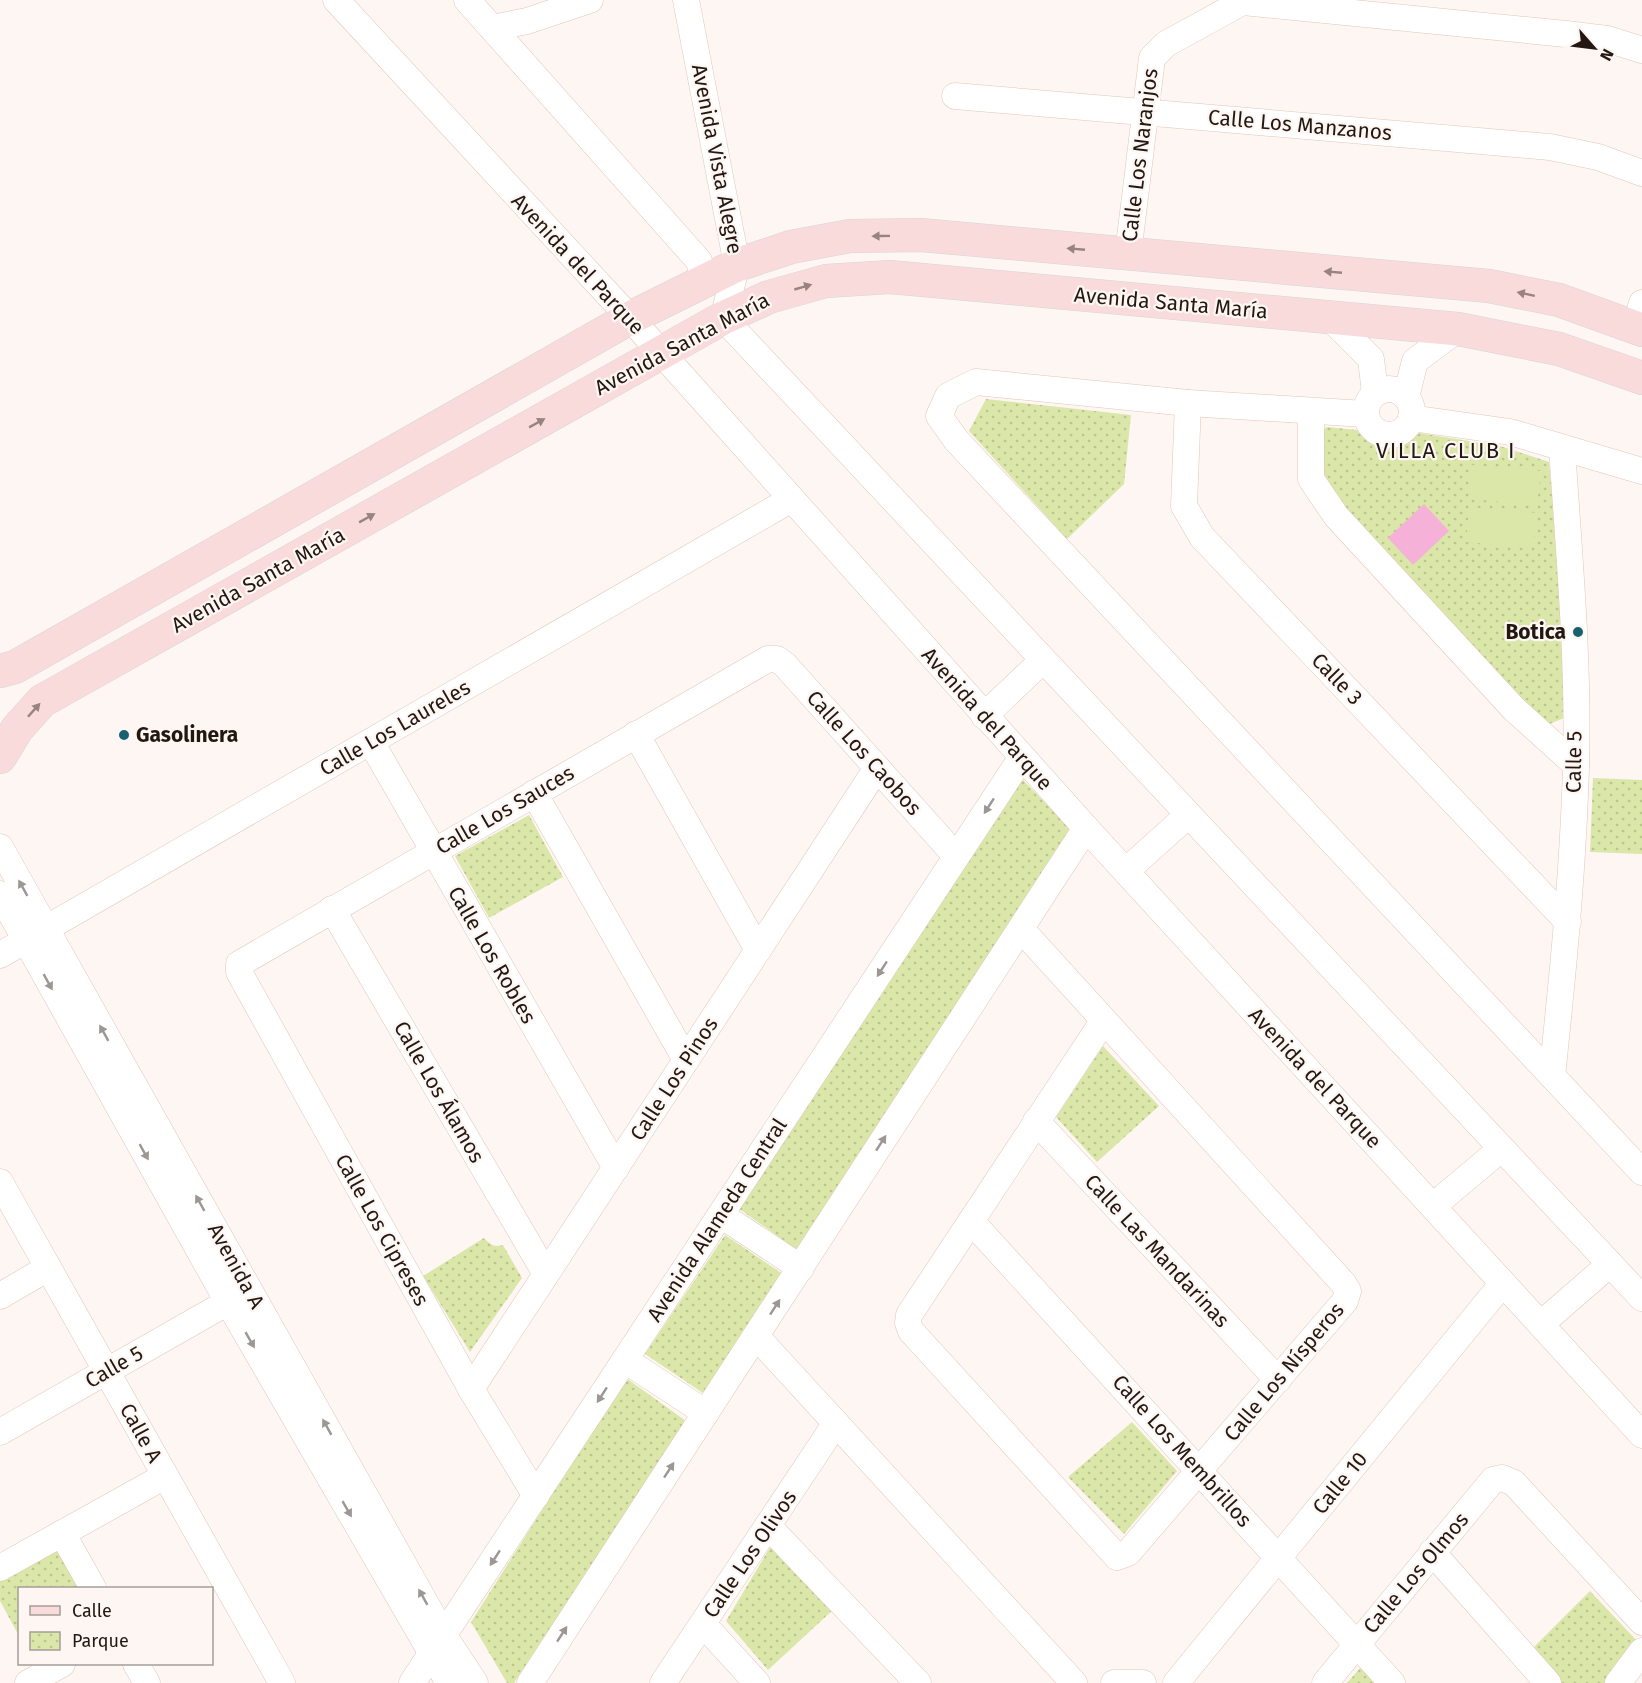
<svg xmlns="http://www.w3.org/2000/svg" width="1642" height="1683" font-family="'Fira Sans',sans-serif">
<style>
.park{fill:url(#park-dots)}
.pitch{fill:#dbe7a9}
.water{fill:#f6b1d9}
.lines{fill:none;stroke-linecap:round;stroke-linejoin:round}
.minor-casing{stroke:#e3c6b6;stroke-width:27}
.major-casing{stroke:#d7d5d4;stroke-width:34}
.minor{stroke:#fff;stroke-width:26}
.major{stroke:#f9dbdc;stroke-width:33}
.oneway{fill:#988381}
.oneway2{fill:#9c9794}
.poi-dot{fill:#196171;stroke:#fdf6f3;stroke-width:2}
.labels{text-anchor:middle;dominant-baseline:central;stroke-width:4.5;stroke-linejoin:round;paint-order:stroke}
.street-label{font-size:21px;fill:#221711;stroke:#fdf6f3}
.poi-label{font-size:21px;font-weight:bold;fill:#221711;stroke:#fdf6f3;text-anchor:end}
.neighbourhood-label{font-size:22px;letter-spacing:1.5px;fill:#221711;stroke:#fdf6f3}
</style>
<defs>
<pattern id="park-dots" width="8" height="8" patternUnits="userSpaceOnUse" patternTransform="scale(1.5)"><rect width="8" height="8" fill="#dbe7a9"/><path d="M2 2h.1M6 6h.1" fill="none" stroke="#bcc590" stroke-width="1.8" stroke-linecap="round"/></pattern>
</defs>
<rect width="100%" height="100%" fill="#fdf6f3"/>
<g class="park">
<path d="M986,399L1131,415L1124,484L1067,539L969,431Z"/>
<path d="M1327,427L1357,430L1371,442L1386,448L1404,444L1419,433L1500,446L1549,462L1561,594L1564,718L1547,725L1540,720L1324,488L1323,430Z"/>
<path d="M1021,778L1073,831L797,1250L738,1208Z"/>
<path d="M1593,778L1642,780V854L1590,852Z"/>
<path d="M529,815L563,877L489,918L455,856Z"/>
<path d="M1103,1046L1159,1106L1097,1162L1056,1117Z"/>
<path d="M725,1235L783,1274L703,1393L645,1354Z"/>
<path d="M484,1238C490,1244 494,1248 503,1245L522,1278L470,1352L423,1276Z"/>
<path d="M626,1378L686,1421L514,1683H507L471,1622Z"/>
<path d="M1132,1422L1177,1471L1124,1534L1068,1477Z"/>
<path d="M772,1544L835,1608L768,1670L726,1621Z"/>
<path d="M57,1548L80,1588H20L19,1636L0,1601V1581Z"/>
<path d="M1590,1591L1638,1642L1610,1683H1553L1527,1654Z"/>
<path d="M1361,1667L1376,1683H1347Z"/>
</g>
<g class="pitch">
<path d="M1472,465L1541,471L1537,505L1469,499Z"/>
<path d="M1469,507L1536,513L1533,548L1466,542Z"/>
</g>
<path class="water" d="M1424,504L1449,531L1413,565L1388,538Z"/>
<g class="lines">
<defs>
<g id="minor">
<path d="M336,0L630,318L1086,828L1642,1435"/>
<path d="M467,0L699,261L704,281"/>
<path d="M686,0L737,265L723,318L1642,1298"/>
<path d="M1243,2L1566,34L1607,39L1642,50"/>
<path d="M492,28L527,21L590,0"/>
<path d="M955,96L1550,147L1598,157L1642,173"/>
<path d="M1128,254L1152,58L1166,44L1246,0"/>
<path d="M1329,317L1371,359L1375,393"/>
<path d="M1635,326L1642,303"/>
<circle cx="1389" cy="412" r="23"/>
<path d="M1406,397L1415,361L1458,329"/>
<path d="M1188,403L1184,506L1202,537L1568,922"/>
<path d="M1311,413V479L1336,516L1514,709L1576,765"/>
<path d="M1365,414L1188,403L976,382L948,396L939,416L956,440L1642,1172"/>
<path d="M1411,418L1510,432L1642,471"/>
<path d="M984,716L1043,660"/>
<path d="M636,734L758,950"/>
<path d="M371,742L616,1168"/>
<path d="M534,793L686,1060"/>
<path d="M0,847L444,1636L475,1683"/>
<path d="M1126,871L1188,815"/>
<path d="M0,894L228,1302L449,1683"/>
<path d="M332,909L546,1274"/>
<path d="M1021,929L1343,1283L1348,1291L1345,1301L1128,1553L1117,1557L911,1331L908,1323L909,1315L1104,1020"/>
<path d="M0,955L790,500"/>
<path d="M1552,1076C1563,973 1573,870 1576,767C1579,661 1569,554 1562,448"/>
<path d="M1036,1121L1278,1380"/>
<path d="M0,1182L282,1683"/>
<path d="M1433,1206L1501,1149"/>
<path d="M721,1215L801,1268"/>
<path d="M971,1221L1392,1683"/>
<path d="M0,1296L48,1268"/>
<path d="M1541,1324L1610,1264"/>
<path d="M756,1336L1074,1683"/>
<path d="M625,1360L706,1413"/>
<path d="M471,1389L877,768"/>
<path d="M0,1432L228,1302"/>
<path d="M536,1496L471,1389L239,972V964L768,659H777L785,665L956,856"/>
<path d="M768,1526L918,1683"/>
<path d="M62,1533L93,1588"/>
<path d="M1432,1552L1548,1683"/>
<path d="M0,1568L165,1476"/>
<path d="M703,1624L757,1683"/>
<path d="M136,1664L147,1683"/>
<path d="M28,1683L62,1664"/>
<path d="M412,1683L1022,757"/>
<path d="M530,1683L1086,828"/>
<path d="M663,1683L836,1423"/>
<path d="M1114,1683H1143"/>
<path d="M1176,1683L1503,1283"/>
<path d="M1325,1683L1493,1480L1502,1478L1514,1483L1642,1622"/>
<path d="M1618,1683L1642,1651"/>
</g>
<g id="major">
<path d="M0,671L15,667L630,318L737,265L791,247L850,236L921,235L1489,286L1559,300L1642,330"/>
<path d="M0,757L17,729L42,701L723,318L769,297L826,281L890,277L1458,329L1559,349L1642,378"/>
</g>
</defs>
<use href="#minor" class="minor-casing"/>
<use href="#major" class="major-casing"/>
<use href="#minor" class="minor"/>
<use href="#major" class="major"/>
</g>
<defs><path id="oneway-solid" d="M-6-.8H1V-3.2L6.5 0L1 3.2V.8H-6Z" transform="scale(1.5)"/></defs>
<g class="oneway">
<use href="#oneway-solid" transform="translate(881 236) rotate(179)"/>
<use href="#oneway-solid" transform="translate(1076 249) rotate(-175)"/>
<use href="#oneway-solid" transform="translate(1333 272) rotate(-175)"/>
<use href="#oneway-solid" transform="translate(803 287) rotate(-16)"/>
<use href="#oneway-solid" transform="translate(1526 294) rotate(-168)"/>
<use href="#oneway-solid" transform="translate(537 423) rotate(-29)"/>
<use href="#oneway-solid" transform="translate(367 518) rotate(-29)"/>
<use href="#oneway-solid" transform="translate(34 710) rotate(-48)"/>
</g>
<g class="oneway2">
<use href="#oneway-solid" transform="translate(989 806) rotate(123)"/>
<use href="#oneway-solid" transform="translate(23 888) rotate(-119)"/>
<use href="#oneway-solid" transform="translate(882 969) rotate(123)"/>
<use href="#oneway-solid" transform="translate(48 982) rotate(61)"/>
<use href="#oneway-solid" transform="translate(104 1033) rotate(-119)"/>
<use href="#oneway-solid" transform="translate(881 1143) rotate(-57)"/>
<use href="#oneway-solid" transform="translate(144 1152) rotate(61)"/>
<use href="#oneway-solid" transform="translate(200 1203) rotate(-119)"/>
<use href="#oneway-solid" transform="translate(775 1307) rotate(-57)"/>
<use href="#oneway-solid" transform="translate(250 1340) rotate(60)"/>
<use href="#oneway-solid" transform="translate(602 1395) rotate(123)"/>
<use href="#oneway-solid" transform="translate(327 1427) rotate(-119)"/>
<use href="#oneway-solid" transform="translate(669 1470) rotate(-57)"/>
<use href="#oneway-solid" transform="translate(347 1509) rotate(60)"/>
<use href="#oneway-solid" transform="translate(495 1558) rotate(123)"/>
<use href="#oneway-solid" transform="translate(423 1597) rotate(-119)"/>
<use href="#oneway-solid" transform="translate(562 1634) rotate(-57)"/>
</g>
<g class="poi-dot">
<circle cx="1578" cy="632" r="6"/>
<circle cx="124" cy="735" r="6"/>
</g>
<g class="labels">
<g class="street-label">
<text transform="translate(1300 125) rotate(5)">Calle Los Manzanos</text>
<text transform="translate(1140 155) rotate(-83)">Calle Los Naranjos</text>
<text transform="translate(717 159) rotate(79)">Avenida Vista Alegre</text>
<text transform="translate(578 264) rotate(47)">Avenida del Parque</text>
<text transform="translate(1171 303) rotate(5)">Avenida Santa María</text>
<text transform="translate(682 344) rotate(-28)">Avenida Santa María</text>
<text transform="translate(258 580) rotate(-29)">Avenida Santa María</text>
<text transform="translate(1337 679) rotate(46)">Calle 3</text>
<text transform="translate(987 719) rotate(48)">Avenida del Parque</text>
<text transform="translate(395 728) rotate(-30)">Calle Los Laureles</text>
<text transform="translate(864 753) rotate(48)">Calle Los Caobos</text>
<text transform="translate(1574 762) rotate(-89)">Calle 5</text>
<text transform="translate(505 810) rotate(-30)">Calle Los Sauces</text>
<text transform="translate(492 955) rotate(60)">Calle Los Robles</text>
<text transform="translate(1315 1078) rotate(47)">Avenida del Parque</text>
<text transform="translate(674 1079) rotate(-57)">Calle Los Pinos</text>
<text transform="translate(439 1092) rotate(60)">Calle Los Álamos</text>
<text transform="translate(717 1220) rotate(-57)">Avenida Alameda Central</text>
<text transform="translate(382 1230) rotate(61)">Calle Los Cipreses</text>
<text transform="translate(1157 1251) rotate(47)">Calle Las Mandarinas</text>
<text transform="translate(236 1266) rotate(61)">Avenida A</text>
<text transform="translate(114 1367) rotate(-30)">Calle 5</text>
<text transform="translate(1284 1372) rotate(-50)">Calle Los Nísperos</text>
<text transform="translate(141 1433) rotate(61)">Calle A</text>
<text transform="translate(1182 1451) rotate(48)">Calle Los Membrillos</text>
<text transform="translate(1340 1483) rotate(-51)">Calle 10</text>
<text transform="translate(750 1554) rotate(-56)">Calle Los Olivos</text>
<text transform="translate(1416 1573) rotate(-50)">Calle Los Olmos</text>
</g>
<g class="poi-label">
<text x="1566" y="632">Botica</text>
<text x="136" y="735" text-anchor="start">Gasolinera</text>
</g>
<g class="neighbourhood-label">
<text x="1446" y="450">VILLA CLUB I</text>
</g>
</g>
<rect x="18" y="1587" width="195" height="78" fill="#fdf6f3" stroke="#a59d99" stroke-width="1.5"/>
<rect x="30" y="1606" width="30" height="9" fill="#f9dbdc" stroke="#a59d99" stroke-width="1.5"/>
<text x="72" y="1617" font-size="18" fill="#221711">Calle</text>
<rect x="30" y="1632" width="30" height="18" fill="url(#park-dots)" stroke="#a59d99" stroke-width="1.5"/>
<text x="72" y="1647" font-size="18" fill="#221711">Parque</text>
<g transform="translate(1594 48) rotate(118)" stroke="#fdf6f3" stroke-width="4.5" paint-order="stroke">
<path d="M0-4.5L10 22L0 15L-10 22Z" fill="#221711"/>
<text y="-9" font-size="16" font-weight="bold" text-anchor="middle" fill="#221711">N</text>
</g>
</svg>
